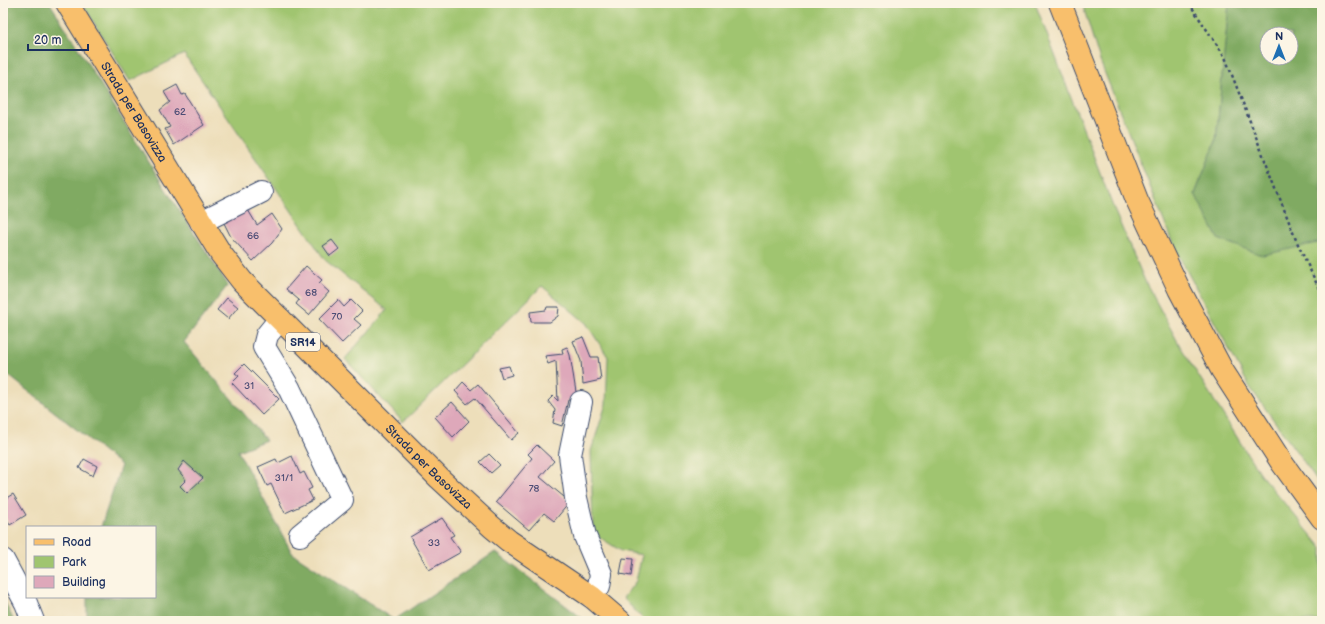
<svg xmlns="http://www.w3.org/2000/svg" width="1325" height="624" font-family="'Balsamiq Sans',sans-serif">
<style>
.green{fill:#a0c56f;stroke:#5e7a66}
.forest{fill:#80aa62;stroke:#4e6c60;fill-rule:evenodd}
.building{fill:#dea8ba}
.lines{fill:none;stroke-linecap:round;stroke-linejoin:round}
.minor-casing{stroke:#3a496c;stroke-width:24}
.major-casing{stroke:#3a496c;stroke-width:24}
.path{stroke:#3a496c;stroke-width:2.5;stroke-dasharray:3 3;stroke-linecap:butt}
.minor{stroke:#fff;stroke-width:22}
.major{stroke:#f8bf6c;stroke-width:22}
.labels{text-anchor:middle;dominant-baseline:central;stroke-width:3;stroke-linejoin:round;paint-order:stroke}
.number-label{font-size:10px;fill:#4c4d75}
.shield{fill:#fcf5e5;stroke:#5e6a86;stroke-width:1}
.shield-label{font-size:11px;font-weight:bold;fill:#1b2f5e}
.street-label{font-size:12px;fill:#1b2f5e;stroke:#fcf5e5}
</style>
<rect width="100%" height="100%" fill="#fcf5e5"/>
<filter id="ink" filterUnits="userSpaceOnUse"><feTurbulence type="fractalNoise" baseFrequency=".025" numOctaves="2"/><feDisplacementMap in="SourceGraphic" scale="8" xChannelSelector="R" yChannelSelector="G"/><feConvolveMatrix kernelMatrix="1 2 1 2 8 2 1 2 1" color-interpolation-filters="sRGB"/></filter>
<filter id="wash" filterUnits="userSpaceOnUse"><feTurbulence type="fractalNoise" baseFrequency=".012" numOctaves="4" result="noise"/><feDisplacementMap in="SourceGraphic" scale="16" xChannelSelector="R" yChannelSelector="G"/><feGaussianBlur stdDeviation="0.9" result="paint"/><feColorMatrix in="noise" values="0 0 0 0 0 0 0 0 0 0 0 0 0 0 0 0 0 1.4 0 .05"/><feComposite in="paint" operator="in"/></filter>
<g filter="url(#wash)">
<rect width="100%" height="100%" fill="#eddeba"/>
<g class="green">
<path d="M82,3H1035L1115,212L1145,281L1180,346L1260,474L1322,548V621H645L623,598L636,581L642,555L621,551L593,533L591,451L606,404L608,357L586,323L542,286L403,422L345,359L387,310L325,260L184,54L130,81Z"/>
<path d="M1082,3H1229L1216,141L1195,194L1322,241V487L1249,386L1175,249L1100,61Z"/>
</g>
<g class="forest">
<path d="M3,3H50L170,196L228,285L184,342L266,440L238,451L292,553L394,620L495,552L586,621H87V597H155V527H101L121,465L3,371Z"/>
<path d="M1229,3H1322V242L1263,255L1259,254L1218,239L1195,194L1216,141ZM1267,34H1291V58H1267Z"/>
<path d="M3,598L14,621H3Z"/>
</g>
<g id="blocks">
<g class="building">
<path d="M177,85L182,95L185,94L204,125L174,145L165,129L170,127L160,110L170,102L164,92Z"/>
<path d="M245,205L257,225L272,214L282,229L272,243L253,261L231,237L221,217Z"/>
<path d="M332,240L339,249L330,256L323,246Z"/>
<path d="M306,266L322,280L319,283L329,292L309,315L296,304L299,300L286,289Z"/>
<path d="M227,298L238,307L228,319L217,310Z"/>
<path d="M338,300L344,307L351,300L362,311L354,319L361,325L342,343L319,319Z"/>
<path d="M547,307H559L558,316L550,322H531L530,312L546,310Z"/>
<path d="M583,337L591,357H598L601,380L583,384L581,361L573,341Z"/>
<path d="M567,347L570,355L576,392V399L568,400L562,426L553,423L555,410L548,401L553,396L558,401L556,361L548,364L545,356L563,354L562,349Z"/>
<path d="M244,364L279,399L262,415L232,383L239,376L235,373Z"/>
<path d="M509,366L512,375L502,378L499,368Z"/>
<path d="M463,382L471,390L478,384L519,433L511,440L475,398L467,404L455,391Z"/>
<path d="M452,402L469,421L453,437L435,417Z"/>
<path d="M537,445L554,461L540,477L570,502L554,521L544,513L529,530L496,502L532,458L528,454Z"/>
<path d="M489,454L500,465L491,473L480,462Z"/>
<path d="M292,456L300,474L304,472L312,488L308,490L313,500L285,513L271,484L267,486L258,467L276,459L278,463Z"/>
<path d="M84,459L97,466L93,476L79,468Z"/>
<path d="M184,461L203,478L187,493L180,486L186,480L178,470Z"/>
<path d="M13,494L26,515L10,525L3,514V500Z"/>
<path d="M442,518L454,535L450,537L461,552L429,570L410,537Z"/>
<path d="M623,558L633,559L631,576L620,574Z"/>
</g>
</g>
</g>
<g filter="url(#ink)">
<use href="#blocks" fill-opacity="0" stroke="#3a496c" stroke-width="1"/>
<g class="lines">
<defs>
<g id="minor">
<path d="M201,222L261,192"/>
<path d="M280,319L267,335L264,347L289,388L342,500L300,535"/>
<path d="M581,402L570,455L576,498L585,536L601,574L599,586L592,597"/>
<path d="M3,560L26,603L33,621"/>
</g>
<g id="major">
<path id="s1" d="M67,3L221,254L242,281L439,478L492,527L509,541L592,597L620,621"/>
<path d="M1060,3L1137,200L1179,289L1222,370L1282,463L1322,518"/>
</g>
</defs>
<use href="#minor" class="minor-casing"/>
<use href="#major" class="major-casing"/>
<path class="path" d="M1189,3L1225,57L1296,240L1322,295"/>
<use href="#minor" class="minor"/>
<use href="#major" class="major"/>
</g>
</g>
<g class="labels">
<g class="number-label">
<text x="180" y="112">62</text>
<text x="253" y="236">66</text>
<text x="311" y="293">68</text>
<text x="337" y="317">70</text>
<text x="249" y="386">31</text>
<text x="284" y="478">31/1</text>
<text x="534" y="489">78</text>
<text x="434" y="543">33</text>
</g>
<rect class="shield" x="286" y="333" width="34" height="18" rx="3"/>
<g class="shield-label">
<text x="303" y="342">SR14</text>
</g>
<g class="street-label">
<text stroke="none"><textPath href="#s1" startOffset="128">Strada per Basovizza</textPath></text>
<text stroke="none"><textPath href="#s1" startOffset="592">Strada per Basovizza</textPath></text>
</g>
</g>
<rect width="1325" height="624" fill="none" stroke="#fcf5e5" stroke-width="16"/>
<rect x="26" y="526" width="130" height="72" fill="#fcf5e5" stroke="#a2a6af"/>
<rect x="34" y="539" width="20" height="6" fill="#f8bf6c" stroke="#a2a6af"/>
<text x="62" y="546" font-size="12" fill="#1b2f5e">Road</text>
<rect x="34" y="556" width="20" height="12" fill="#a0c56f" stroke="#a2a6af"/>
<text x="62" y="566" font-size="12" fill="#1b2f5e">Park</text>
<rect x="34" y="576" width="20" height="12" fill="#dea8ba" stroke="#a2a6af"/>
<text x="62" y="586" font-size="12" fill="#1b2f5e">Building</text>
<g transform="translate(1279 46)"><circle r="19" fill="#fcf5e5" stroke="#a2a6af"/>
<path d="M0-3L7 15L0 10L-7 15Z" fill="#1f6fb2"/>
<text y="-6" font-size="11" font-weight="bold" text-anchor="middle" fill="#1b2f5e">N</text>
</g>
<path d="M28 44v6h60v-6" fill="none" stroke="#1b2f5e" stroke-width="2"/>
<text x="34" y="44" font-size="12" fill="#1b2f5e" stroke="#fcf5e5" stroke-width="3" paint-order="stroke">20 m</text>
</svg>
